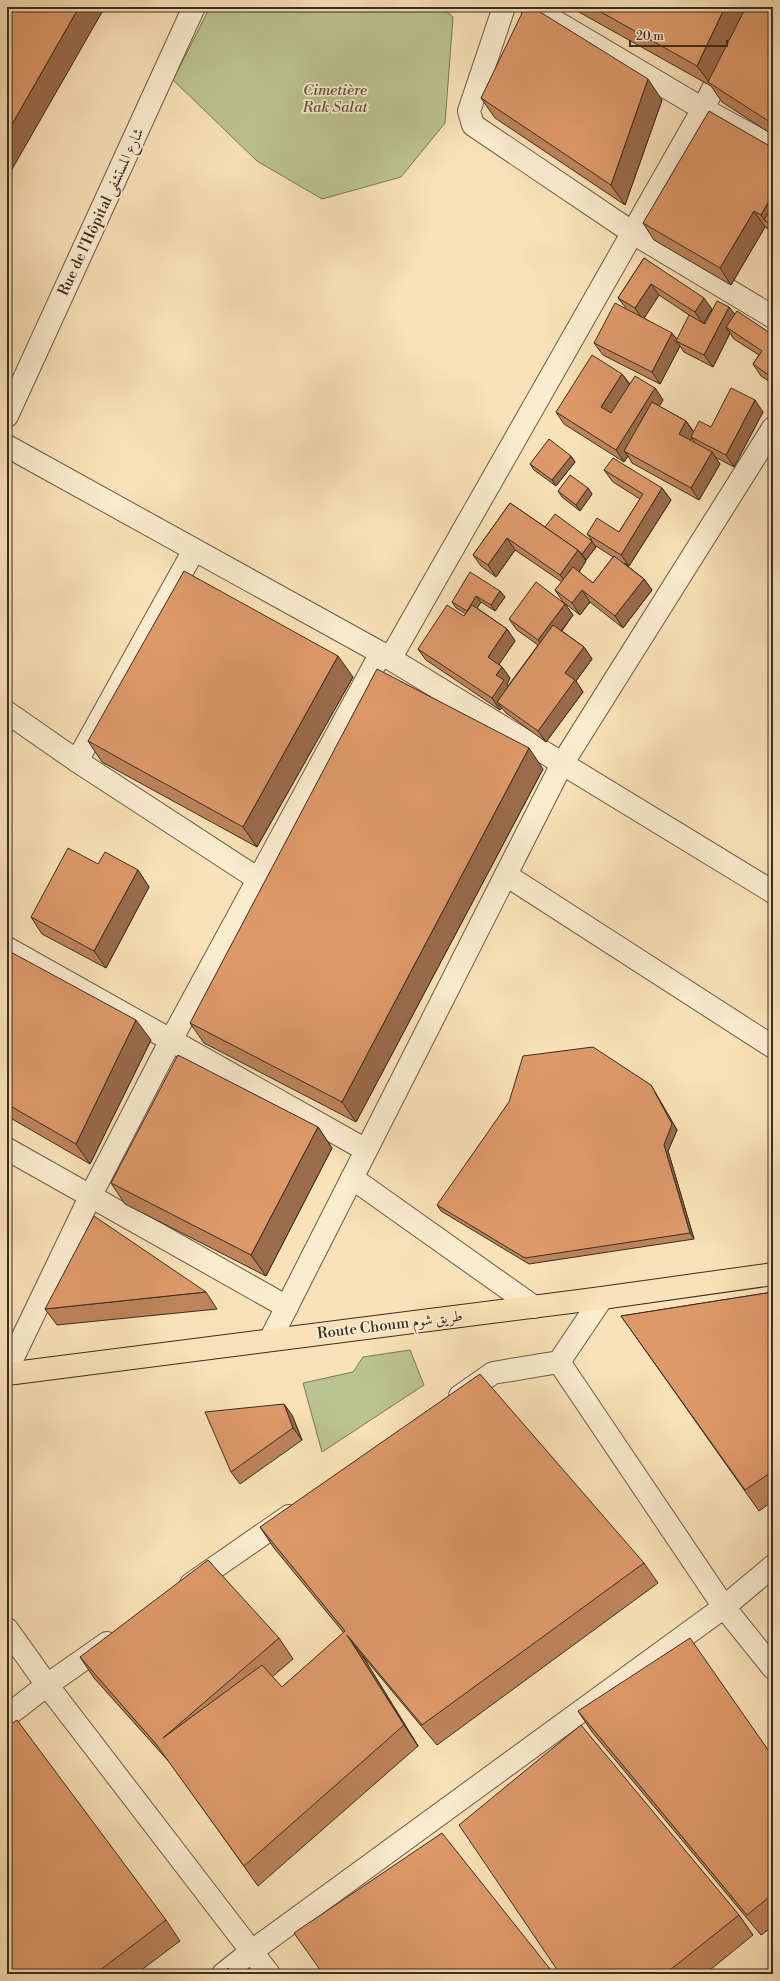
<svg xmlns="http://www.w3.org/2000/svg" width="780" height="1981" font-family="'Libre Bodoni',Amiri,serif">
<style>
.green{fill:#bbc490;stroke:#7a7859}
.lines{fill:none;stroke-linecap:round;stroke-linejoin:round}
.street-casing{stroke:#6a5a47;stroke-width:24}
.highway-casing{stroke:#3a2d22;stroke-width:24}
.street{stroke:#fbecd0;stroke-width:22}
.highway{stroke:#f9e2b7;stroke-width:22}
.wall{fill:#be845b;stroke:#3a2d22;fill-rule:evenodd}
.shaded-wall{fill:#9b6b4a;stroke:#3a2d22}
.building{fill:#dd996a;stroke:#3a2d22}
.labels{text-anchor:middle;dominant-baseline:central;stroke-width:3.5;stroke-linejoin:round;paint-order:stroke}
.park-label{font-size:15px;font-style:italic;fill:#5a533e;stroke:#fbecd0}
.street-label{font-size:15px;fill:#3a2d22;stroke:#fbecd0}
</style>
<rect width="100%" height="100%" fill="#f9e2b7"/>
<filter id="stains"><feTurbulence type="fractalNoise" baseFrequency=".005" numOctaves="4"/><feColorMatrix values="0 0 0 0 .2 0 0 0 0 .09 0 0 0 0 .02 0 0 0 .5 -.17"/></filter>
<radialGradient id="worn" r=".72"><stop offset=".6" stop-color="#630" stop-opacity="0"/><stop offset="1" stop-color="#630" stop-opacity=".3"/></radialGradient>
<g class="green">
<path d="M210,7H441L453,17L445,123L401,177L322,199L257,161L173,80Z"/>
<path d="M410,1350L424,1385L322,1452L303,1383L353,1372L363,1357Z"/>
</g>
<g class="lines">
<defs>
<g id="street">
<path d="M504,7L469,111L473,125L633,233L773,317"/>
<path d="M531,7L703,109L773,147"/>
<path d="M7,416L194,7"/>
<path d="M7,446L381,653L773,892"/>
<path d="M390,659L703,109L753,7"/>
<path d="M8,713L77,761L258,879"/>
<path d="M77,761L194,550"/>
<path d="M506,875L773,1047"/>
<path d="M7,948L366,1150"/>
<path d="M7,1149L287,1307"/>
<path d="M352,1178L534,1307"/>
<path d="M270,1340L562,764L773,428"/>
<path d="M559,1362L724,1607L773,1668"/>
<path d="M7,1370L91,1195L171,1040L381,653"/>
<path d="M460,1396L493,1373L559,1362L602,1298"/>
<path d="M191,1584L289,1516"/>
<path d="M7,1629L47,1685L269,1974"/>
<path d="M7,1716L47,1685L107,1643"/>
<path d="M223,1974L252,1951L724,1607L773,1566"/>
</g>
<path id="highway" d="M7,1374L602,1298L773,1274"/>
</defs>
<use href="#street" class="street-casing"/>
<use href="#highway" class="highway-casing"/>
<use href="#street" class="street"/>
<use href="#highway" class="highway"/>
</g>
<g class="wall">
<path d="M570,7H773V135L722,102L711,86Z"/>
<path d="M481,98L662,100L625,205L495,118Z"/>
<path d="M773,148V232L765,227L731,285L654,240L643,223Z"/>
<path d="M644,258L712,309L704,323L705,324L735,315L773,335V384L761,376L753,364L759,355L734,339L730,333L713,367L684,352L680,346L660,384L603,355L594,343L626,308L618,298ZM659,295L695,319L677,339L644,318Z"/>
<path d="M622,374L630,384L655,388L663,400L659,406L686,421L694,432L763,412L734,467L715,457L720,464L699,500L632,463L628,456L624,462L564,424L556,412ZM692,438L695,443L690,440Z"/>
<path d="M571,456L575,462L556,486L534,470L530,464Z"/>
<path d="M604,470L662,488L671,500L629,566L624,563L644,579L652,590L623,628L590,602L580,615L563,602L555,590L562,582L515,550L496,577L481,566L473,555L510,503L545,527L592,540L587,534L619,532L640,499L613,482ZM596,546L613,557L593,583L579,572L586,561L585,559L586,560L596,547Z"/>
<path d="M588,488L592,494L580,511L562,497L558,491Z"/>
<path d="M500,591L505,597L495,611L481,602L477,608L507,629L515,641L499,664L502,667L510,678L507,684L508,686L538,645L517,630L509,619L565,604L573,615L562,631L584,647L592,659L576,681L583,692L546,742L506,713L502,708L500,710L426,660L418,649L464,616L466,614L456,608L452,602Z"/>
<path d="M353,677L257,847L102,762L88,741Z"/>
<path d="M543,769L356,1122L204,1043L190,1023Z"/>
<path d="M98,864L138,870L149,887L106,968L42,934L31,917Z"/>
<path d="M7,950L151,1040L90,1164L7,1116Z"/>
<path d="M655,1092L677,1130L668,1151L694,1239L529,1264L441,1211L437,1205Z"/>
<path d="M318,1127L332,1148L266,1276L125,1204L111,1183Z"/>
<path d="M206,1292L217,1309L57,1325L45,1309Z"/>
<path d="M773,1292V1501L759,1511L621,1316Z"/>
<path d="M292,1415L302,1440L240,1484L231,1472Z"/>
<path d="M260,1527L644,1563L658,1583L437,1745L362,1655L418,1746L258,1886L171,1764L94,1678L80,1657L279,1638L293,1659L272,1677L282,1687L344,1633L274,1548Z"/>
<path d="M578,1711L773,1757V1926L761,1935L592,1732Z"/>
<path d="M739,1915L753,1935L705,1974H560Z"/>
<path d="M166,1920L180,1941L136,1974H7Z"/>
</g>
<g class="shaded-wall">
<path d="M79,7H105L7,178V133Z"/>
<path d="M725,7H749L709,82L697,66Z"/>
<path d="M648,79L662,100L625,205L611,185Z"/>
<path d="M773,194V225L764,220L761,215Z"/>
<path d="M754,211L765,227L731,285L720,268Z"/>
<path d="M651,284L659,295L643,320L635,308Z"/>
<path d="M704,298L712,309L703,324L695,312Z"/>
<path d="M729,307L738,318L726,327L730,333L713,367L704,355Z"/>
<path d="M672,333L679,342L676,341L680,346L660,384L652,372Z"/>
<path d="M773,372V379L770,376Z"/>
<path d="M622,374L630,385L609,419L601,407Z"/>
<path d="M655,388L663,400L629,454L624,451L628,456L624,462L616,450Z"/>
<path d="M755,400L763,412L734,467L726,455Z"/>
<path d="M686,421L694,433L691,437L692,438L687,446L679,434Z"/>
<path d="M712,452L720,464L699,500L691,488Z"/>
<path d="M571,456L575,462L556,486L552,480Z"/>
<path d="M588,488L592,494L580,511L576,505Z"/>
<path d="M662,488L671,500L629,566L621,555Z"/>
<path d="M507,538L515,550L496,577L488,565Z"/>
<path d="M592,541L596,547L586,560L582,554Z"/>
<path d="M578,550L586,561L569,587L560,575Z"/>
<path d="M644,579L652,590L623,628L615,616Z"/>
<path d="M582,590L590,602L580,615L572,603Z"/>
<path d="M500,591L505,597L495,611L491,605Z"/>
<path d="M476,596L481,602L471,617L467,611Z"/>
<path d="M565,604L573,615L546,651L538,640Z"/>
<path d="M507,629L515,641L496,669L488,657Z"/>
<path d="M584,647L592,659L576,681L583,692L546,742L538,731L565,673Z"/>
<path d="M338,656L353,677L257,847L243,827Z"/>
<path d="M502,667L510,678L507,684L512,692L497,702L502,708L500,710L492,698L496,675Z"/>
<path d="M529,748L543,769L356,1122L342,1102Z"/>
<path d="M138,870L149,887L106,968L94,951Z"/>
<path d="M136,1020L151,1040L90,1164L76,1144Z"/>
<path d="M651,1085L655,1092L677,1130L668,1151L694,1239L690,1233L664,1145Z"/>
<path d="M318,1127L332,1148L266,1276L251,1255Z"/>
<path d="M284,1404L292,1415L302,1440L293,1428Z"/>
<path d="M347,1635L362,1655L418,1746L404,1725Z"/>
</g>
<g class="building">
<path d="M7,7H79L7,133Z"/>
<path d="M525,7H532L648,79L611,185L481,98Z"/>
<path d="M592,7H725L697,66Z"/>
<path d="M746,7H773V124L708,82Z"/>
<path d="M709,111L773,148V194L761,215L754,211L720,268L643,223Z"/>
<path d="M773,205V225L764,220Z"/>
<path d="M644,258L704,298L695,312L651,284L635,308L618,298Z"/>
<path d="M717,301L729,307L704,355L676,341L689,315L705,324Z"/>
<path d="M615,303L672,333L652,372L594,343Z"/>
<path d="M737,311L773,335V372L770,376L753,364L762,351L726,327Z"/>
<path d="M592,355L622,374L601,407L611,413L635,376L655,388L616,450L556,412Z"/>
<path d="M731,388L755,400L726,455L691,437L699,421L711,427Z"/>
<path d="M652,402L686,421L679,434L712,452L691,488L624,451Z"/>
<path d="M549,439L571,456L552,480L530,464Z"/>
<path d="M613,458L662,488L621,555L587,534L597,518L619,532L643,494L604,470Z"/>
<path d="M570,475L588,488L576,505L558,491Z"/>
<path d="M510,503L578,550L560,575L507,538L488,565L473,555Z"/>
<path d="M555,514L592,541L582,554L578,550L545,527Z"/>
<path d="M614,556L644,579L615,616L582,590L572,603L555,590L573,567L593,583Z"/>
<path d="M184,571L338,656L243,827L88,741Z"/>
<path d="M470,572L500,591L491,605L476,596L467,611L452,602Z"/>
<path d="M536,582L565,604L538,640L509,619Z"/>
<path d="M447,605L464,616L472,605L507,629L488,657L502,667L496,675L504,680L492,698L418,649Z"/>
<path d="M553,625L584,647L565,673L575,680L538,731L497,702Z"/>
<path d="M377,669L529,748L342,1102L190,1023Z"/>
<path d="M68,848L98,864L105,852L138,870L94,951L31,917Z"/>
<path d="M7,950L136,1020L76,1144L7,1104Z"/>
<path d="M593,1047L651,1085L672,1124L664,1145L690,1233L525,1258L437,1205L509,1102L523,1056Z"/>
<path d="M178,1055L318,1127L251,1255L111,1183Z"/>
<path d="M94,1216L206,1292L45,1309Z"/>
<path d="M773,1292V1471L745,1490L621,1316Z"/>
<path d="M480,1374L644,1563L422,1725L347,1635L404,1725L244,1866L156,1744L80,1657L208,1560L279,1638L163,1738L262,1665L282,1687L345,1631L260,1527Z"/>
<path d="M284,1404L293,1428L231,1472L205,1412Z"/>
<path d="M690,1638L773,1757V1894L747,1915L578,1711Z"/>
<path d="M17,1720L166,1920L95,1974H7V1727Z"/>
<path d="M581,1725L739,1915L665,1974H560L459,1825Z"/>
<path d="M442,1833L554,1974H323L294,1933Z"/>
<path d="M228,1968L233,1974H222Z"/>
</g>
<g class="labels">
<g class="park-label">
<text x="335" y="90">Cimetière<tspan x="335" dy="17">Rak Salat</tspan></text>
</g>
<g class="street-label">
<text transform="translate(101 212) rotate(-65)">Rue de l'Hôpital شارع المستشفى</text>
<text transform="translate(390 1325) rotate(-7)">Route Choum طريق شوم</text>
</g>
</g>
<rect width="780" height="1981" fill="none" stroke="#f9e2b7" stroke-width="24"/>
<rect x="8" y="8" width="764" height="1965" fill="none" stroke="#3a2d22" stroke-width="2"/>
<rect x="12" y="12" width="756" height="1957" fill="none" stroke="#3a2d22"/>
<path d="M630 40v6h97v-6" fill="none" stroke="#3a2d22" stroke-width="2"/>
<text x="636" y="40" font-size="12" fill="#3a2d22" stroke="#fbecd0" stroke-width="3" paint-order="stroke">20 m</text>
<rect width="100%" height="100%" filter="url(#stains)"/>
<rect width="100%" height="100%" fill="url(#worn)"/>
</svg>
